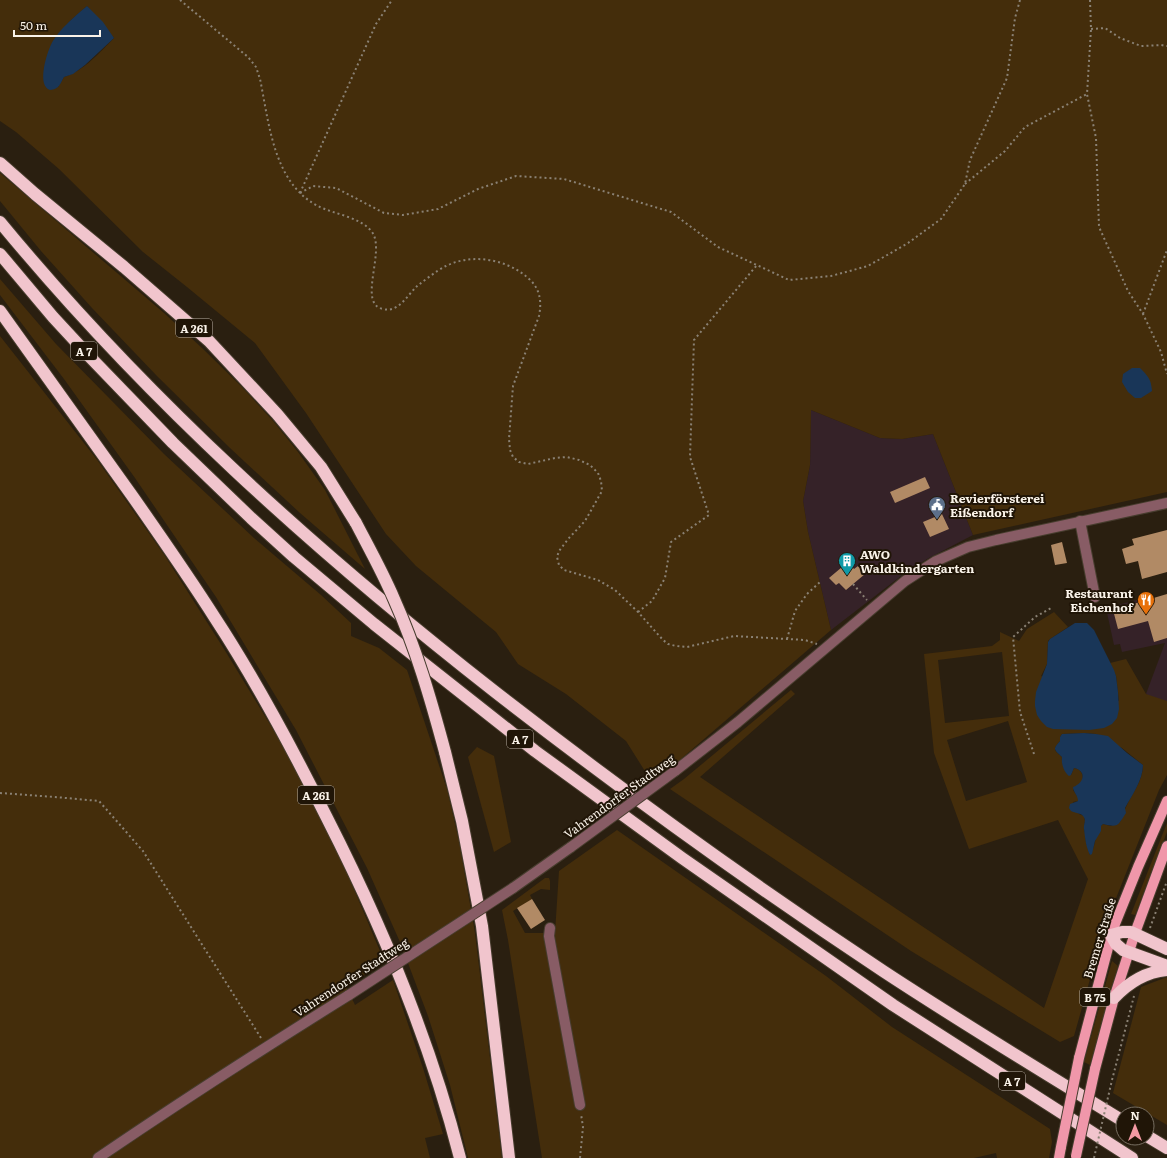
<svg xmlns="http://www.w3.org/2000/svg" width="1167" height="1158" font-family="Literata,serif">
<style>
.commercial{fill:#352228}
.green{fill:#442d0b;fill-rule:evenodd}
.water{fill:#193658}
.building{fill:#b18a65}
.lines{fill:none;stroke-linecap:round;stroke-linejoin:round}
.minor-casing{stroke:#473d2e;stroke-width:12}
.major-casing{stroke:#473d2e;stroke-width:12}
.highway-casing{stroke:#473d2e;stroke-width:14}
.path{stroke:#8a8174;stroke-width:2;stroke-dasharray:2 3;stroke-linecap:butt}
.minor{stroke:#885c65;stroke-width:10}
.major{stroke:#f097aa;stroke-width:10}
.highway{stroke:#f1c5cd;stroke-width:12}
.minor-bridge-casing{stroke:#473d2e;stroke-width:12;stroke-linecap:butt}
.major-bridge-casing{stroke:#473d2e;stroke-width:12;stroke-linecap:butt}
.highway-bridge-casing{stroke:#473d2e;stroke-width:14;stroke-linecap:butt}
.path-bridge{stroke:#8a8174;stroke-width:2;stroke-dasharray:2 3;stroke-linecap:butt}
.minor-bridge{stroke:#885c65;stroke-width:10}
.major-bridge{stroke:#f097aa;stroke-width:10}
.highway-bridge{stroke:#f1c5cd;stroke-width:12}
.labels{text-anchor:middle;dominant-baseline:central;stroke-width:4;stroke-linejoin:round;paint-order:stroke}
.shield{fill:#201507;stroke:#b9b0a5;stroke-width:1}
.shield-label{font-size:11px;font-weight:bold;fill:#faf3e9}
.poi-label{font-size:12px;font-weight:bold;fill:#faf3e9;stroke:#201507;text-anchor:start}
.street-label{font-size:12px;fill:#faf3e9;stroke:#201507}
</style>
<rect width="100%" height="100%" fill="#2a1f10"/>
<g class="commercial">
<path d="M811,410L880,438L902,439L933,434L973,535L927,559L901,576L831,630L808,532L803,501L810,465Z"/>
<path d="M1167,595V712L1146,694L1165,643L1122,652L1120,644L1114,645L1106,608L1144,598L1146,600Z"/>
</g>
<g class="green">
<path d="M0,0H1167V492L973,535L933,434L902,439L880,438L811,410L810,465L803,501L808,532L831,630L675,764L668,763L648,776L626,741L566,694L518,664L496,632L416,566L386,534L306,413L255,343L187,287L143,252L59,169L16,132L0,121ZM87,6L114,38C100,52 84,71 64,77L58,87L57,36L71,20Z"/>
<path d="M0,173L164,313L202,348L241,386L274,422L298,452L325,490L365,569L300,513L230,448L157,376L92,308L41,251L0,201Z"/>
<path d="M0,279L56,344L164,454L254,538L321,595L351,623V636L379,648L407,670L447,789L459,841L475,933L502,1158H468L450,1085L428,1016L400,942L367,868L296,730L216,597L135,478L64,379L0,295Z"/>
<path d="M0,336L98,461L165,556L224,649L293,762L340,856L385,963L346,986L355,1005L393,980L423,1068L443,1134L425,1138L430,1158H0Z"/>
<path d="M1054,612L1068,627L1050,639L1048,641L1047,664L1041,676L1119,701L1116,676L1110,663L1126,659L1146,694L1167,701V775L1159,790L1105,926L1074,1036L1060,1042L911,951L670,789L684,779L791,690L795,694L700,777L1044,1008L1088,879L1058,820L969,849L934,753L924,654L992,646L1000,640V632L1019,641L1027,629ZM1002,652L1009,716L945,723L938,660ZM1008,721L1027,782L966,801L947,740ZM1084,733L1096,734L1122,748L1143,765C1143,781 1132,793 1126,807C1123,812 1123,817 1120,822L1111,826L1103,824C1095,830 1096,847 1090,855L1086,842L1085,833L1084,829L1085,821L1084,816L1079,814L1073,802L1078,801V797L1073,790C1075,788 1079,786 1081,783C1085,777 1082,769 1074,768L1071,775C1066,769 1061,765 1062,757C1053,749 1053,750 1060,741V737L1062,734Z"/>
<path d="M477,747L494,756L511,842L494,852L468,757Z"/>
<path d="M1167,823V832L1135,915L1131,914Z"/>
<path d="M617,830L826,976L892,1027L1050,1129L1052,1142L1049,1158H997L996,1153L974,1158H542L508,940L502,910L545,878H549L550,881V890L541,889L530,895L532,899L513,911L525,933H555L559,871Z"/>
<path d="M1112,961L1118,966L1090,1065L1084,1062Z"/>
<path d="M1167,977V1125L1113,1093L1141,987Z"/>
</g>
<g class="water">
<path d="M87,6L103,22L114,38L85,65L73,74L64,77C62,80 61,84 58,87C56,89 52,90 50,90C37,86 46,56 50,47C56,32 75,16 87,6Z"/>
<path d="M1132,368H1140C1148,376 1151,379 1152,391L1141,398H1135L1128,392L1122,382L1123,374Z"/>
<path d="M1075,623H1087L1094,630L1114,670L1116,676L1118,692L1119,709L1117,718L1112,724L1104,728L1089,730L1053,729L1047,727L1041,721L1037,715L1035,706V701L1036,692L1047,664L1048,642L1050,639Z"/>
<path d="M1084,733L1096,734L1108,736L1127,753L1143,765C1143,780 1132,795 1125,808L1126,813C1118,825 1119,828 1103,824L1101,826V831L1095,841L1092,854L1090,855C1086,847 1085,838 1084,829C1083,825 1087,820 1083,816C1081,813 1075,813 1071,811L1069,808L1070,804L1078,801C1078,795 1073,792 1073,787C1084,783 1087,771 1074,768L1071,775L1069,776C1064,772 1061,764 1062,757C1053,749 1053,749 1060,741V737L1062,734Z"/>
</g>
<g class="building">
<path d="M925,477L930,488L895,503L890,492Z"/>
<path d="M942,514L949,529L930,537L923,522Z"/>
<path d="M1167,530V572L1142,579L1138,561L1126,564L1122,549L1134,545L1132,539Z"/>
<path d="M1062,542L1067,563L1055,565L1051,545Z"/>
<path d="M848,562L854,569L858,566L865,574L846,590L839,583L836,585L829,578Z"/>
<path d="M1167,594V638L1154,642L1148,621L1118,629L1113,610Z"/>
<path d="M532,899L545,920L531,929L517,908Z"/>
</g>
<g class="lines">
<defs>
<g id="minor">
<path d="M1080,521L1095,597"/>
<path d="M675,771L738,722L905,581L936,561L968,547L996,540L1167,503"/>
<path d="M513,888L571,847"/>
<path d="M550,928L549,936L580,1105"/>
<path d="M98,1158C180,1102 264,1048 349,995"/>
</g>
<g id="major">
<path d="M1079,1058L1109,944L1115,924L1138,867L1167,801"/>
<path d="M1095,1069L1114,998L1135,933L1167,846"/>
<path d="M1059,1158L1061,1147"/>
</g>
<g id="highway">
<path d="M0,163L35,194L124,267L209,341L277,414L321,467L356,523"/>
<path d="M0,222C145,398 315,551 494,691C620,789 750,883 883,971C962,1023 1043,1072 1123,1121"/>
<path d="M0,254L53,317L90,357L173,443L251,518L294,557L374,624L535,751L682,858L893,1005L1132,1158"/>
<path d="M0,311C44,373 89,435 133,497C161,537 189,577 215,618C257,682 293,750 327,818C382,926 430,1040 460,1158"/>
<path d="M445,752L462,821L482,926L509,1158"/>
<path d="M1167,949L1131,932H1122L1111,935L1116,944L1123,950L1167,966"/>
<path d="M1114,998C1129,982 1145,972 1167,970"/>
<path d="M1147,1136L1167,1148"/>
</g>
</defs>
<use href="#minor" class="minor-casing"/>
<use href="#major" class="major-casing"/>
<use href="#highway" class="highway-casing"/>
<g class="path">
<path d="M180,0L248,57L256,67L260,79C269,122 273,183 318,206C333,214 361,217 372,232C386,251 357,304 383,309C398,313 407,296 416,287C425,280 436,271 446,266C472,253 507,259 528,278C540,288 542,301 539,316L513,386L509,439L510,450L513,457L519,462L528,464L555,458L567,457L579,460L590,465L598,473L601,481L602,491L585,521L569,538L559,551L557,557L559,565L564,570L598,580L615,590L638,612L663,640L668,644L676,646L687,647L734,636L805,640L817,644"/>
<path d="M1090,0L1091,29L1087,94L1096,138L1099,227L1128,291L1143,314L1161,352L1167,374"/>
<path d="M1091,29L1105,28L1120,38L1141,46L1161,45L1167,46"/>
<path d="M965,184L1005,151L1025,127L1087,94"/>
<path d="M300,193L313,186L336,188L384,213L403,215L438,209L478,189L516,176L564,179L671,212L718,247L789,280L831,276L868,266L908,243L941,219L965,184L970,160L1007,78L1015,18L1020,0"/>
<path d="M300,193L376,24L392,0"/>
<path d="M1143,314L1167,250"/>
<path d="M853,584L867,600"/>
<path d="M638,612L652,601L665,578L671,542L709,515L690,457L694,340L757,265"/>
<path d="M787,639L795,611L807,594L820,582"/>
<path d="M1034,754L1020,712L1013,637L1035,617L1053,607"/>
<path d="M0,793L55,797L99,801L143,851L261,1038"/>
<path d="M1150,928L1167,881"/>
<path d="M1112,1080L1134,996"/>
<path d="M580,1158L583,1127L581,1114"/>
</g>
<use href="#minor" class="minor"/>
<use href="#major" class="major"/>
<use href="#highway" class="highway"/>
<defs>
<g id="minor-bridge">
<path d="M571,847L675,771"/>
<path d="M349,995L513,888"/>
</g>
<g id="major-bridge">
<path d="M1061,1147L1079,1058"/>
<path d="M1076,1156L1095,1069"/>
</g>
<path id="highway-bridge" d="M356,523C369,548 383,573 394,599C416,648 431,700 445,752"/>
</defs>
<use href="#minor-bridge" class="minor-bridge-casing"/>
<use href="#major-bridge" class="major-bridge-casing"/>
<use href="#highway-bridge" class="highway-bridge-casing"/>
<path class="path-bridge" d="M1094,1158L1112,1080"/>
<use href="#minor-bridge" class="minor-bridge"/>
<use href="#major-bridge" class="major-bridge"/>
<use href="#highway-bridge" class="highway-bridge"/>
</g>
<defs>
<symbol id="civic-pin" viewBox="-11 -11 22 30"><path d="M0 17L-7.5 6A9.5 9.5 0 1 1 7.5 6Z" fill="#5c6f8a" stroke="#201507"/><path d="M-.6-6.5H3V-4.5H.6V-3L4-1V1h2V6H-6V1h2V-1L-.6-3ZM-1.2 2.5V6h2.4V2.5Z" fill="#fff"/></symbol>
<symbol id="building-pin" viewBox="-11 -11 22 30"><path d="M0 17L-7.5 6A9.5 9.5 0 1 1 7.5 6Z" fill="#0f9aa8" stroke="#201507"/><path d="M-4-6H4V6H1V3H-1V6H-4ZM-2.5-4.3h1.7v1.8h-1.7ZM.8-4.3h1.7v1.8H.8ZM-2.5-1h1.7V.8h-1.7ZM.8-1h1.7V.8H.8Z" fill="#fff"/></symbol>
<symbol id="restaurant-pin" viewBox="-11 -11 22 30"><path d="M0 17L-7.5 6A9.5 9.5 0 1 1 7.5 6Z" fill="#e8710a" stroke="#201507"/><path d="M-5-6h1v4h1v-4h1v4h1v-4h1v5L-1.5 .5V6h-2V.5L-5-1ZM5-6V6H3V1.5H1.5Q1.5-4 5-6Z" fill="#fff"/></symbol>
</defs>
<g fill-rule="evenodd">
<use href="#civic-pin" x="927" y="495" width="20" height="27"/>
<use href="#building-pin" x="837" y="551" width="20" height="27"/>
<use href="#restaurant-pin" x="1136" y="590" width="20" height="27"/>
</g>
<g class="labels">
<g class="shield">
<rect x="176" y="319" width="36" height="18" rx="3"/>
<rect x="71" y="342" width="26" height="18" rx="3"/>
<rect x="507" y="730" width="26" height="18" rx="3"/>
<rect x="298" y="786" width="36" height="18" rx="3"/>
<rect x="1080" y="988" width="30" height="18" rx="3"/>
<rect x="999" y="1072" width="26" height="18" rx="3"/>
</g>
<g class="shield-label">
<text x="194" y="328">A 261</text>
<text x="84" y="351">A 7</text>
<text x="520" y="739">A 7</text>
<text x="316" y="795">A 261</text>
<text x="1095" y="997">B 75</text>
<text x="1012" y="1081">A 7</text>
</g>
<g class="poi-label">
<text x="950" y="498">Revierförsterei<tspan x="950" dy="14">Eißendorf</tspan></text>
<text x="860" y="554">AWO<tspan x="860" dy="14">Waldkindergarten</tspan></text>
<text x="1133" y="593" text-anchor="end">Restaurant<tspan x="1133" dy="14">Eichenhof</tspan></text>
</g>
<g class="street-label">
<text transform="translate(619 796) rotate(-36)">Vahrendorfer Stadtweg</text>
<text transform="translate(1099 938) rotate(-73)">Bremer Straße</text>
<text transform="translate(351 977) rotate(-33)">Vahrendorfer Stadtweg</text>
</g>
</g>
<g transform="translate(1135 1126)"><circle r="19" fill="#201507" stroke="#776e61"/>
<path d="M0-3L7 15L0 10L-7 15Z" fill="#f49aa3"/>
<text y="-6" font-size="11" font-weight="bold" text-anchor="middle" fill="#faf3e9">N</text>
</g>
<path d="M14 30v6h86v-6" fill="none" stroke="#faf3e9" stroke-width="2"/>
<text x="20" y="30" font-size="12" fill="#faf3e9" stroke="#201507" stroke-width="3" paint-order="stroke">50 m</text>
</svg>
